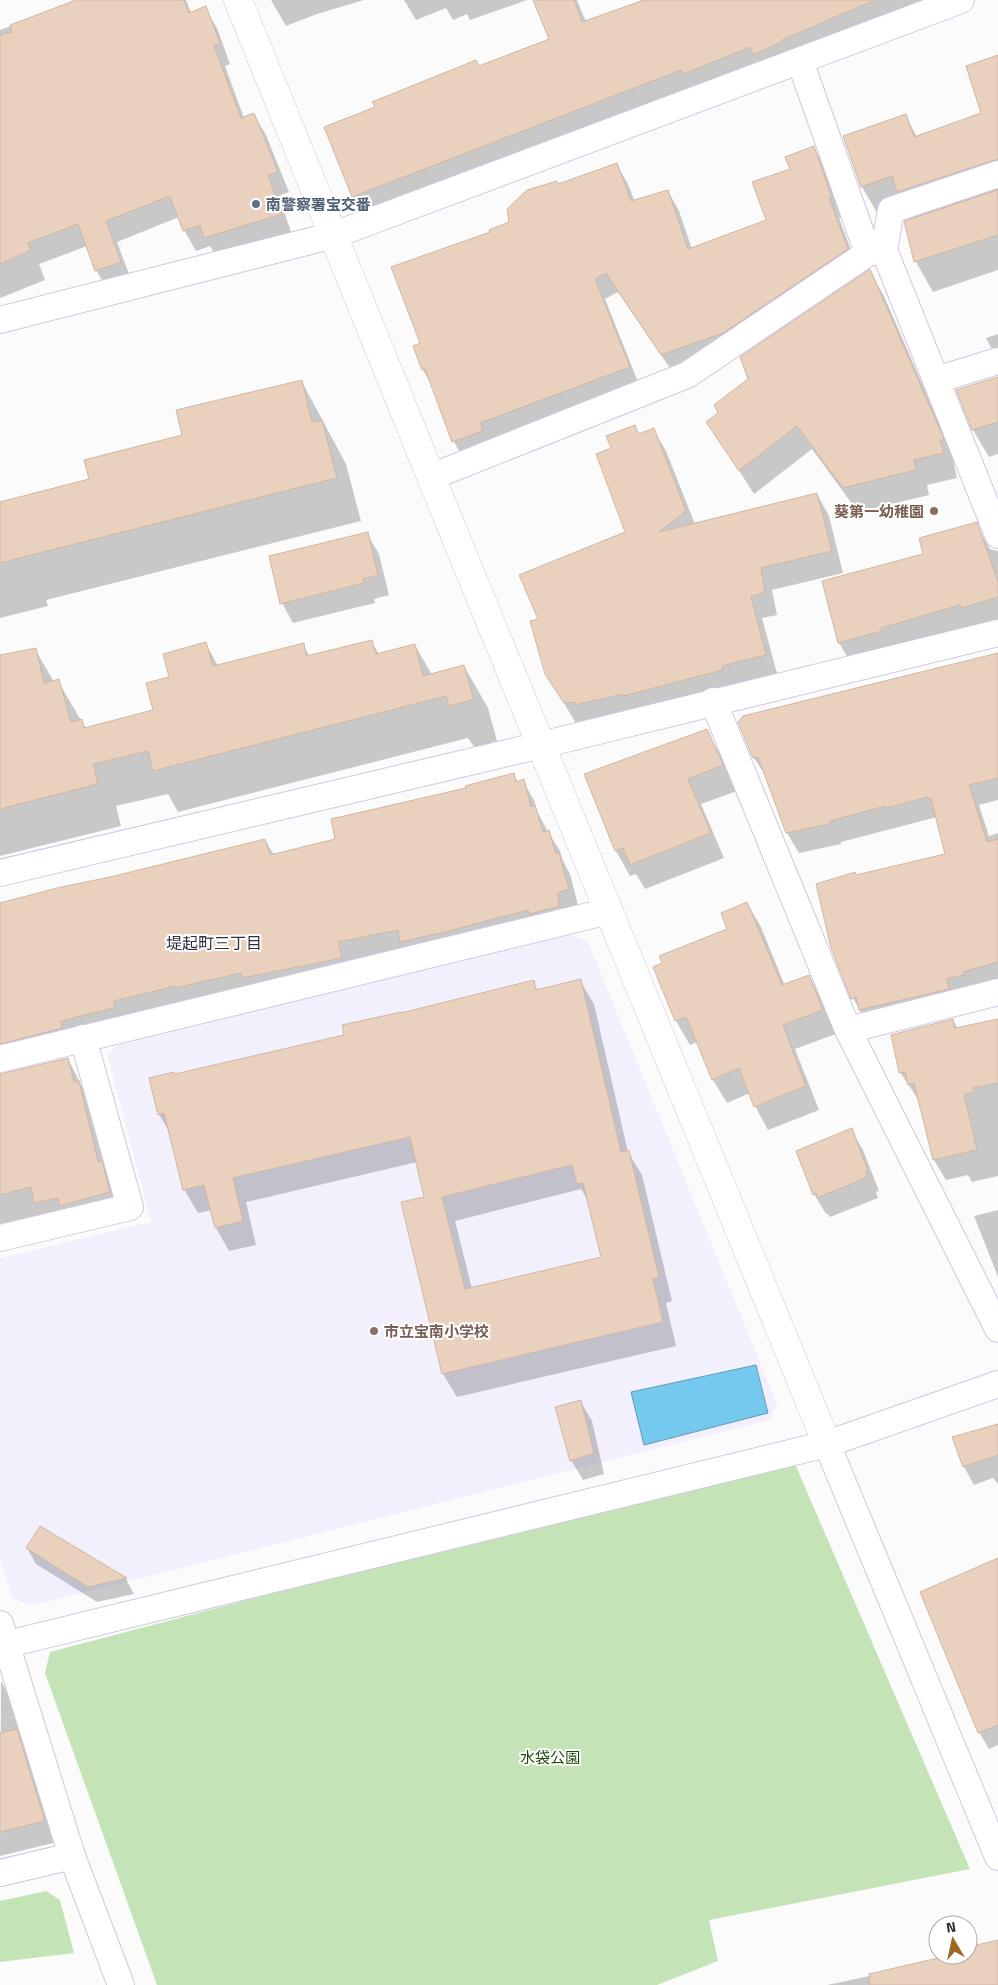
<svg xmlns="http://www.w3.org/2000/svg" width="998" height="1985" font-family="'Titillium Web','Noto Sans JP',sans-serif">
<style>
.built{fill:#f3f0fe}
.green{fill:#c4e4b8}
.water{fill:#76c9ee;stroke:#609ab7}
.shadow{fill:#0003;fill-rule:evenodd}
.building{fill:#ead1be;stroke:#cfb7a4;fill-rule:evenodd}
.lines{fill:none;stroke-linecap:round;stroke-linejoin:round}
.minor-casing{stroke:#cec8e3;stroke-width:28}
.tertiary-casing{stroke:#cec8e3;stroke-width:29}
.minor{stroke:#fff;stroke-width:26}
.tertiary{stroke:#fff;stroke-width:28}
.service-dot{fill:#5c6f8a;stroke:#fff;stroke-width:2}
.education-dot{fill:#8d6e63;stroke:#fff;stroke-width:2}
.labels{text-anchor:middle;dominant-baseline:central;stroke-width:4;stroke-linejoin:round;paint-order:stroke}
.service-label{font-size:15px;font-weight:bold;fill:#4e5e75;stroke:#fff;text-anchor:start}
.education-label{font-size:15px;font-weight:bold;fill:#785e54;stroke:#fff;text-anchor:end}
.park-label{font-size:15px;fill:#1e4809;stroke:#fff}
.neighbourhood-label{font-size:16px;fill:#332e43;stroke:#fff}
</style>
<rect width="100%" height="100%" fill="#fbfbfb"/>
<path class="built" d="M570,934L588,942L777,1404L769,1420L31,1606L12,1598L0,1559V1258L151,1222L107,1054L121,1043Z"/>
<g class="green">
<path d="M792,1457L970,1869L709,1920L718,1961L657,1985H157L45,1673L50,1652Z"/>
<path d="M46,1891L60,1900L74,1953L0,1962V1901Z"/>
</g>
<path class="water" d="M756,1365L768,1413L644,1445L631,1392Z"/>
<g class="shadow">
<path d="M82,0H186L191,13L205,8L217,28L230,64L225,66L244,118L254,115L266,135L289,192L279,196L292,235L217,258L210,246L196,251L184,230L179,217L117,242L132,282L108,291L96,270L87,246L39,264L45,280L0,298V30Z"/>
<path d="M271,0H364L317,14L286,26Z"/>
<path d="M404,0H527L470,20L467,14L453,20L446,8L416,20Z"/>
<path d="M535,0H577L586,22L641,2L640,0H926L368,221L353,196L376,108L550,39Z"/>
<path d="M998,109V270L933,292L916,262L906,222L914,219L906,207L879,216L862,187L905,115L917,137Z"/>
<path d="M814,148L825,167L843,217L839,218L858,269L674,374L618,292L605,299L640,387L465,461L454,442L434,389L423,370L422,344L492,233L510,223L558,185L617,165L628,184L635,202L668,191L679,211L692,249L767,221L791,170Z"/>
<path d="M870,271L884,296L957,464L954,465L957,478L927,485L929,495L858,512L812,449L754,494L708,422L720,414L749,379Z"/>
<path d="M998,334V361L986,338Z"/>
<path d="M998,378V454L989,457L973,430Z"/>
<path d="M302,382L346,464L361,521L46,600L48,606L0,618V504L90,480Z"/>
<path d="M635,426L640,435L653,429L666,451L695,524L817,494L829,516L843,573L772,590L777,615L762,618L778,677L577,725L559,695L540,620L626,533L612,449Z"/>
<path d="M976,524L990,549L998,551V624L853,666L839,643L924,555Z"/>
<path d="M367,534L379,554L389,595L374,599L375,603L293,623L282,603Z"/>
<path d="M371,641L379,654L415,645L432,675L464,666L488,708L497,741L474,747L468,738L178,812L168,794L116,806L121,826L0,856V657L35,649L54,682L58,681L86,729L155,711L170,678L206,644L218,666L303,645L310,657Z"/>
<path d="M998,653V800L979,805L989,836L998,833V985L864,1018L853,998L856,876L947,855L937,817L841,842V844L799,853L787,833L767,778L754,758L744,718Z"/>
<path d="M706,730L721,756L737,791L701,804L724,858L645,889L636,874L630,876L616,851L586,775Z"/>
<path d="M514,775L518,782L523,781L534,800L537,811L548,832L560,851L563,861L570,874L579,909L0,1069V904L265,840L274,855L337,840L467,789Z"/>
<path d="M747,903L761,927L785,986L809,976L822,1000L836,1034L795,1049L819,1110L768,1130L755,1106L750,1093L727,1103L713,1080L697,1042L690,1045L676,1021L655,968L729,930Z"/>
<path d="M580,981L594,1004L628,1152L642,1175L672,1301L666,1303L676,1346L457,1397L443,1374L426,1198L417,1162L246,1202L256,1245L229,1251L216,1228L212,1210L198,1213L184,1189L171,1135L159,1114L175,1075L346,1036L401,1014L533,982L538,991ZM581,1189L589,1202L602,1258L472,1289L455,1221Z"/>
<path d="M953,1020L958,1029L998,1021V1176L972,1182L968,1175L946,1180L934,1160L921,1104L900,1072Z"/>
<path d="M68,1059L90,1102L106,1172L112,1182L120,1211L0,1233V1075Z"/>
<path d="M851,1130L863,1150L879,1191L876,1192L878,1198L830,1217L827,1213L826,1214L814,1194Z"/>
<path d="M998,1210V1277L974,1216Z"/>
<path d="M580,1401L592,1421L604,1474L583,1480L571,1460Z"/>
<path d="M998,1425V1484L993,1478L974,1485L964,1467L954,1438Z"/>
<path d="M40,1528L126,1579L134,1594L97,1602L36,1564L27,1548Z"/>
<path d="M998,1560V1745L989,1749L979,1732Z"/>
<path d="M1,1681L13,1703L57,1842L0,1856Z"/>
<path d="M998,1944V1985H827L968,1955V1949Z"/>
</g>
<g class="building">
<path d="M76,0H184L189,13L206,6L220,43L214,46L241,118L254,113L278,172L268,175L282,214L204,238L200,225L183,231L170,196L106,221L121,262L95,271L78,224L28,243L31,250L0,264V35L12,32L10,25Z"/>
<path d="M533,0H574L582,22L644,0H875L782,40V42L753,55L750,47L684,74L681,70L352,197L324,127L375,107L372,102L476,60L479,66L549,39Z"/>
<path d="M998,55V159L897,192L892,176L861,187L843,136L906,114L914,137L981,113L966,66Z"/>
<path d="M814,146L832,197L829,198L848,249L723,333L661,355L606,273L595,279L630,367L480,423L483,431L452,442L425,369L422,370L413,346L420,343L391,267L490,232L489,230L509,222L507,209L527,190L557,181L558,184L617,163L631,201L668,190L688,249L766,220L752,182L790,169L785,157Z"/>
<path d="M998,190V235L914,262L904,221Z"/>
<path d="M870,269L944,439L940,441L944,453L914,460L916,470L843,488L797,426L739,471L706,422L718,413L714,405L748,379L740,357Z"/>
<path d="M998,377V422L972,430L956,390Z"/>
<path d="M302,380L312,422L322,420L337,478L0,563V502L89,479L84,460L182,435L176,410Z"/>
<path d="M635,425L638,434L654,428L686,511L659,532L817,493L832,551L761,568L765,593L751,596L766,655L722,666L723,670L623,696V694L575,705V702L564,703L545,674L530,621L538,619L519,575L625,532L596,454L611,448L606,436Z"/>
<path d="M977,522L998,582V597L961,608L960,605L881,628L882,631L838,643L822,581L923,554L919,538Z"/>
<path d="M368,532L378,575L363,579L364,583L280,604L269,556Z"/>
<path d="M372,640L376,654L415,644L423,676L464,665L474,699L449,706L446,696L153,771L148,751L93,764L98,784L0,809V655L36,648L44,683L59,679L71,722L82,719L84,728L153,710L146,683L169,677L163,654L206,642L213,666L304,643L306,656Z"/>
<path d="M998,653V778L969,785L987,842L998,839V962L963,972L964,975L947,979L949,989L859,1010L856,997L851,999L831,948L816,884L855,872L856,875L945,854L931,799H928V797L886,808L885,806L830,821V824L786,833L758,757L753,758L738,722L743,716Z"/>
<path d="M707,729L723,765L688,779L711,833L630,865L623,848L615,851L584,774Z"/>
<path d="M514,773L516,782L524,779L531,807L535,805L543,832L549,830L556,854L559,853L569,889L557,893L560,906L530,914L528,910L441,933L400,942L398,930L338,942L342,958L242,978L241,973L175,988V986L114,1001V1008L61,1021L62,1028L0,1044V903L57,888L110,877L265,839L270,855L335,839L331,819L466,788L465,786Z"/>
<path d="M747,902L782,985L809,975L823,1010L783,1025L806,1086L754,1107L739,1068L712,1080L686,1017L675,1021L653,967L662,963L659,956L727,929L721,913Z"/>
<path d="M581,979L621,1152L629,1150L659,1277L653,1279L663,1322L442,1374L401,1202L424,1197L410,1137L233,1178L243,1221L215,1228L204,1185L183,1190L164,1113L158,1115L149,1078L174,1072L175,1074L344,1035L342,1025L401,1012V1013L534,980L536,990ZM572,1165L577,1184L583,1183L601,1257L465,1289L442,1197Z"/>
<path d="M953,1019L955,1028L998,1019V1083L973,1088L974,1092L964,1094L977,1150L933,1160L914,1083L908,1085L905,1072L899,1073L891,1035Z"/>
<path d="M68,1058L74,1082L79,1081L98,1162L102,1161L110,1192L59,1206L58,1198L34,1203L31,1187L0,1195V1074Z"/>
<path d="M852,1128L868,1171L865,1172L868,1177L817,1198L816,1193L813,1195L796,1151Z"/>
<path d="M581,1400L594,1453L570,1461L555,1407Z"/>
<path d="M998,1424V1455L963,1467L952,1437Z"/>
<path d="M40,1526L127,1578L88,1587L26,1548Z"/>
<path d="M998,1558V1725L978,1733L920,1592Z"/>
<path d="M17,1729L45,1821L0,1832V1733Z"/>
<path d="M998,1940V1985H870L869,1974L938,1958V1954L968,1955V1947Z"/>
</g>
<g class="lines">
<defs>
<g id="minor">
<path d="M800,61L868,253"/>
<path d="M884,250L891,210L998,174"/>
<path d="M0,320L334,235L961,0"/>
<path d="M936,380L998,361"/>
<path d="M431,477L687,375L868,253L884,250L998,535"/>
<path d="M713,701L848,1030L998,1329"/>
<path d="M0,873L541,745L998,633"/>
<path d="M848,1030L998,992"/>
<path d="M0,1059L609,911"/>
<path d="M0,1238L130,1207L83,1038"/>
<path d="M827,1444L998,1857"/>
<path d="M0,1624L72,1856L121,1985"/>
<path d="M0,1646L827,1444L998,1384"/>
<path d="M0,1873L72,1856"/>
</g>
<path id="tertiary" d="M238,0L431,477L827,1444"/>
</defs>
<use href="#minor" class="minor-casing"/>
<use href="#tertiary" class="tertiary-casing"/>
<use href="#minor" class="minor"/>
<use href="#tertiary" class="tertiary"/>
</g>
<circle class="service-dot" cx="256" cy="204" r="5"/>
<g class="education-dot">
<circle cx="934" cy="511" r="5"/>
<circle cx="374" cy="1331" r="5"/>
</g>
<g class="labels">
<g class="service-label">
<text x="266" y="204">南警察署宝交番</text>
</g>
<g class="education-label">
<text x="924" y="511">葵第一幼稚園</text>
<text x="384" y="1331" text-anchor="start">市立宝南小学校</text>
</g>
<g class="park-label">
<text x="550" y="1757">水袋公園</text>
</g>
<g class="neighbourhood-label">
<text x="214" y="943">堤起町三丁目</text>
</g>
</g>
<g transform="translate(953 1940) rotate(351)"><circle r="24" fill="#ffffff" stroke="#abaaaf"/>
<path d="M0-4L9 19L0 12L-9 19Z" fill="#9c691e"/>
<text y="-8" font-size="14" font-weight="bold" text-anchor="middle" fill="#2e2b36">N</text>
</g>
</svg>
